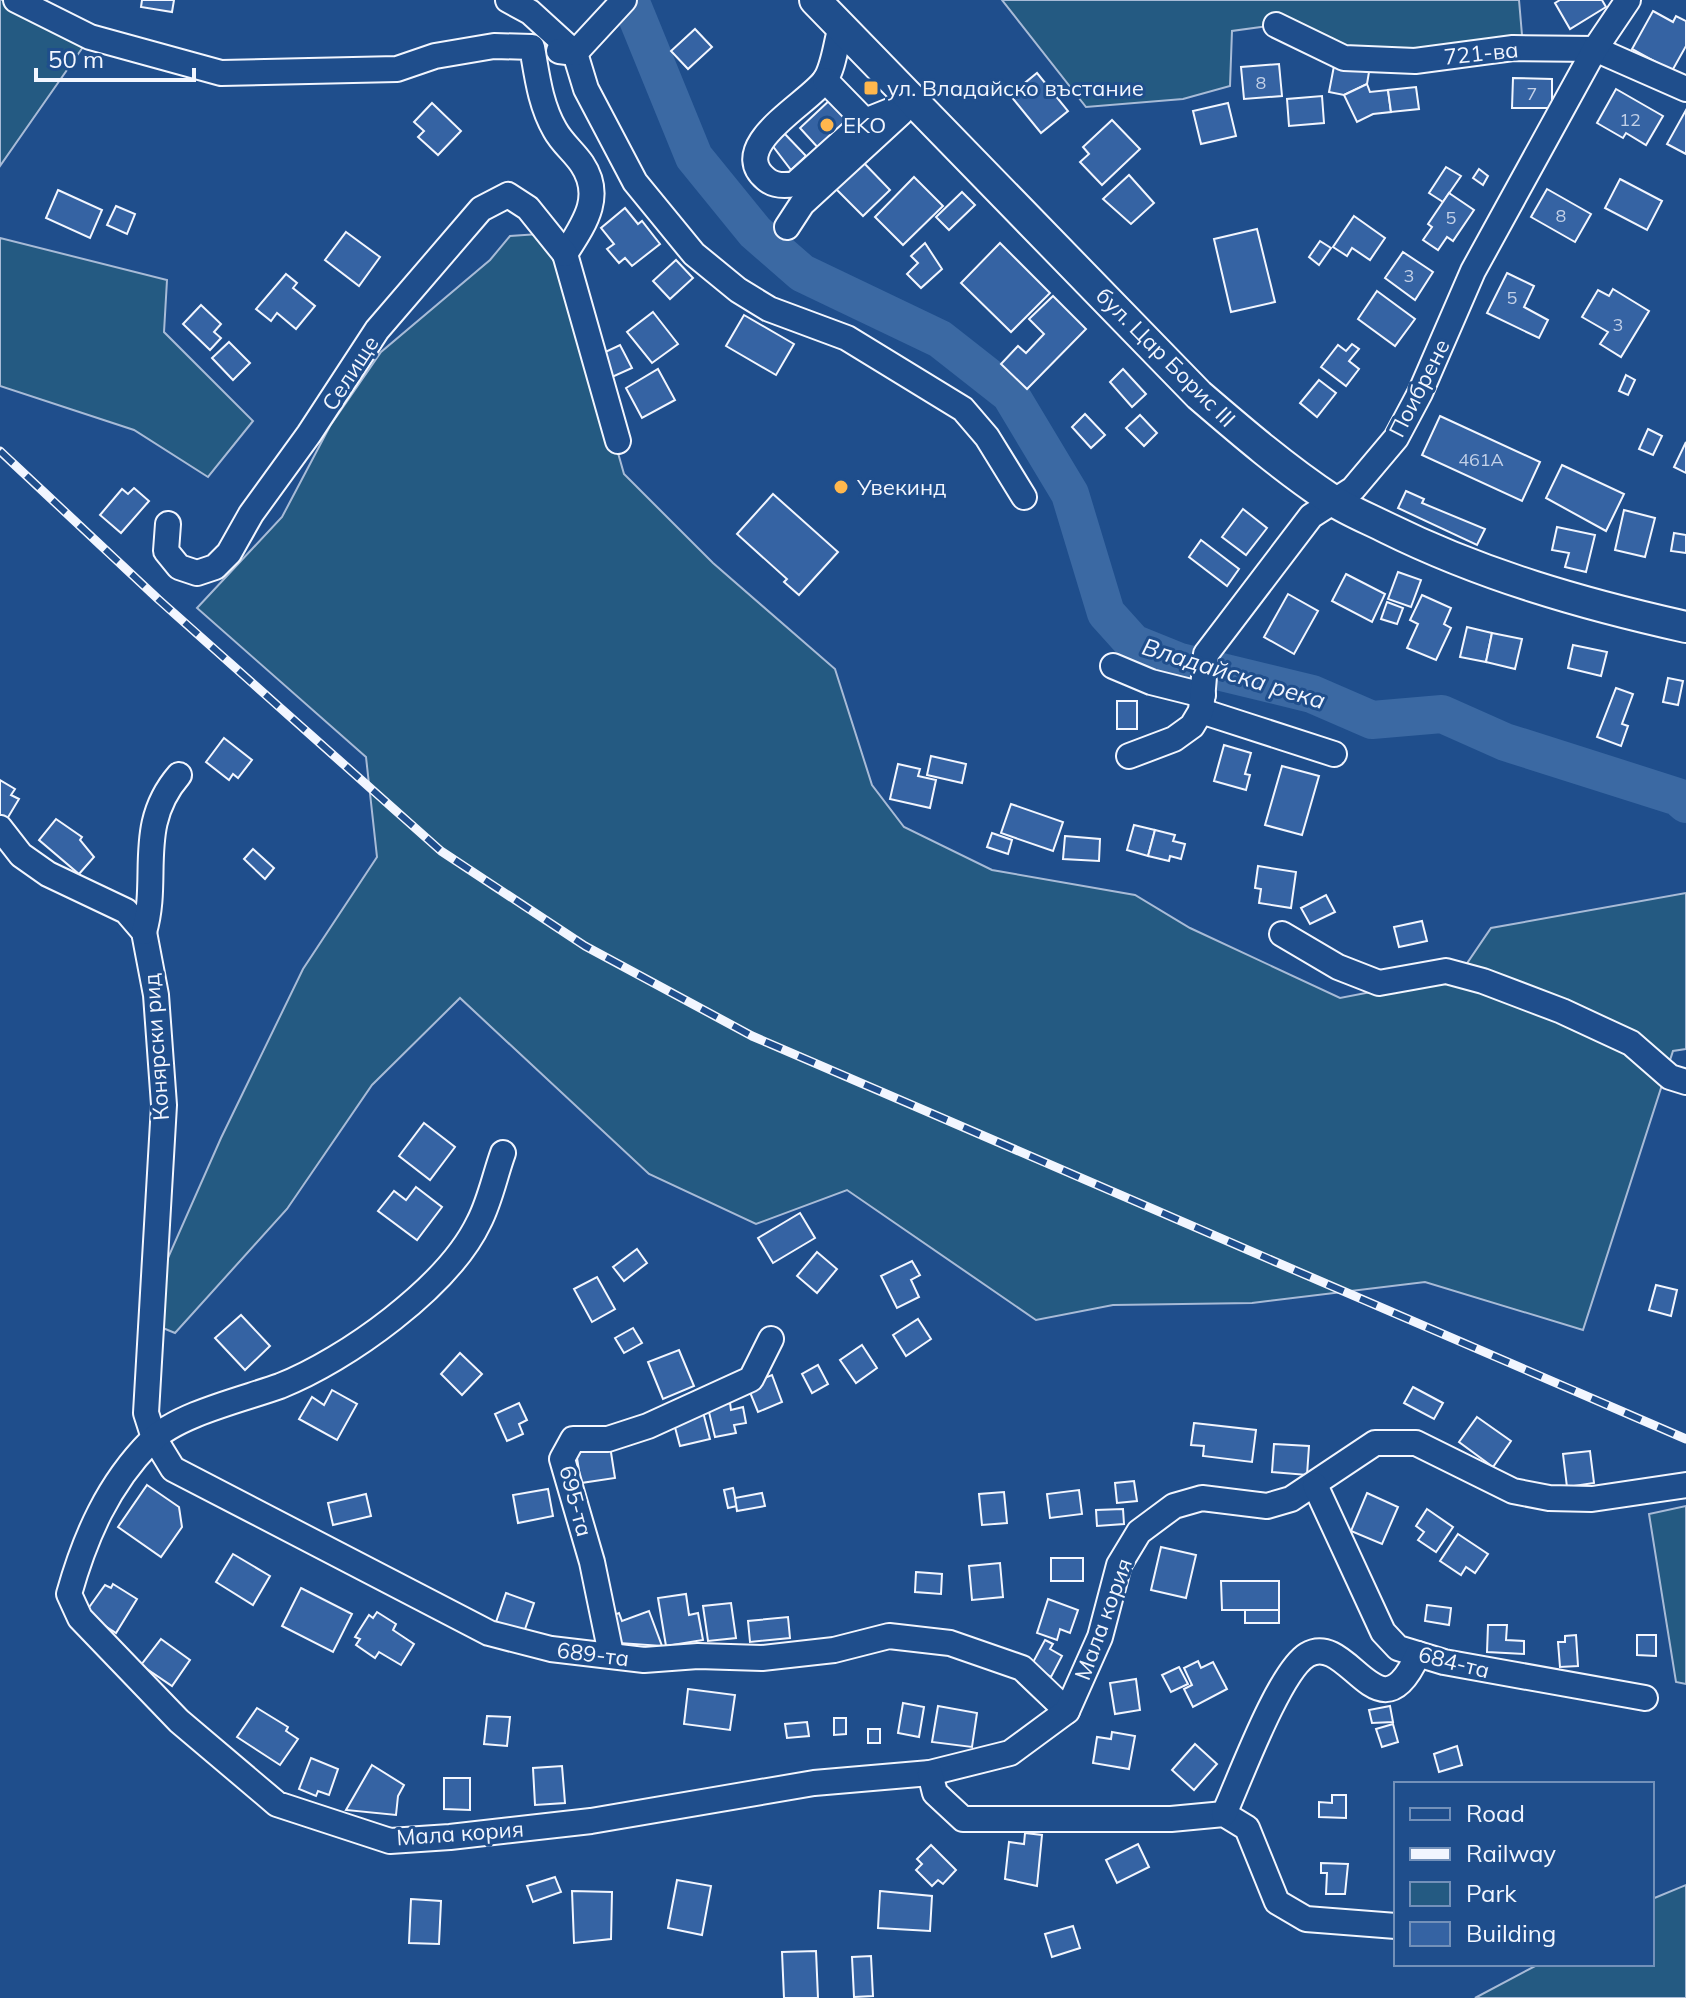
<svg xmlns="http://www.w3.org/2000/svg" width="1686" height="1998" font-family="Mulish,sans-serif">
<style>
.green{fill:#245a82;stroke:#a8bbd7;stroke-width:2}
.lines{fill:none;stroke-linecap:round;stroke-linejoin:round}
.river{stroke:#3b69a3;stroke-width:38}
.building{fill:#3563a3;stroke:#f2f6ff;stroke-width:2}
.minor-casing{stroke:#f2f6ff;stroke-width:28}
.major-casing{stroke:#f2f6ff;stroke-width:34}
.minor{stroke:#1f4e8c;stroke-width:24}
.major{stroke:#1f4e8c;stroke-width:30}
.rail-casing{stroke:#f2f6ff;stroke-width:9}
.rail{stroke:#1f4e8c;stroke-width:6;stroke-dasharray:18;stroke-linecap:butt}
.poi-dot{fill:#ffb74d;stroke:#1f4e8c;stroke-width:3}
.labels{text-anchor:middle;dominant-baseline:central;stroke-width:6;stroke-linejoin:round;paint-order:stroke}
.number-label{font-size:18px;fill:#c3d1e8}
.street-label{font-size:22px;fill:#f2f6ff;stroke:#1f4e8c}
.poi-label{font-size:22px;fill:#f2f6ff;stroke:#1f4e8c;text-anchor:start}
.water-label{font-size:24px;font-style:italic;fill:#f2f6ff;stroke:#1f4e8c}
</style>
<rect width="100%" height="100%" fill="#1f4e8c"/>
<g class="green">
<path d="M0,0H16L90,37L0,166Z"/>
<path d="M1002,0H1519L1522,35L1513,48L1344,58L1276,25L1232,31L1230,86L1183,99L1086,107Z"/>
<path d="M539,234L564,263L624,474L713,563L835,669L872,785L904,827L992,870L1135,895L1190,928L1340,998L1459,975L1491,928L1686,893V1049L1673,1051L1583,1330L1425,1282L1252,1303L1113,1305L1036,1320L847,1190L756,1224L649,1174L460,998L372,1085L287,1209L175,1333L141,1319L221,1138L303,969L377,857L366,757L197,608L282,517L330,426L381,352L490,260L510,236Z"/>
<path d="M0,238L167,280L164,332L253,421L208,477L134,430L0,386Z"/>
<path d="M1686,1506V1684L1676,1682L1649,1514Z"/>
<path d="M1686,1885V1998H1475L1539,1964H1652V1899Z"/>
</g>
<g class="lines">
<path class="river" d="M630,0L694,157L755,232L802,273L940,339L1010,394L1070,494L1106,613L1133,643L1180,662L1312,694L1372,720L1442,714L1505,742L1678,797L1686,804"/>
</g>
<g class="building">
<path d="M142,0H174L172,12L141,7Z"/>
<path d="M1560,0H1602L1606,7L1570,29L1555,3Z"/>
<path d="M1653,11L1673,22L1676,16L1686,21V46L1672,71L1632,49Z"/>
<path d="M695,29L712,47L688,69L671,51Z"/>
<path d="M1279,64L1282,96L1244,99L1241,67Z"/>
<path d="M1334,66L1369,72L1367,84L1344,95L1329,92Z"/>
<path d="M1037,73L1068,111L1041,133L1010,95Z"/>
<path d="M1513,78L1552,79V108H1512Z"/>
<path d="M1367,84L1370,92L1388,90L1391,112L1373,114L1357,122L1344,95Z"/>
<path d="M1416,87L1419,109L1391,112L1388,90Z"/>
<path d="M1616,89L1663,116L1646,145L1626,133L1623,138L1597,123Z"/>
<path d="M1322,96L1324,123L1289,126L1287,99Z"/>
<path d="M832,98L853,121L821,151L800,128Z"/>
<path d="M432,103L461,131L438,155L418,137L424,131L414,122Z"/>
<path d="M1228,103L1236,136L1201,144L1193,111Z"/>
<path d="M1686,110V154L1667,144Z"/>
<path d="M1112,120L1140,149L1102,185L1080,162L1089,154L1083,147Z"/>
<path d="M783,132L806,156L791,170L772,145Z"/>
<path d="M862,161L890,190L863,216L835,188Z"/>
<path d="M1446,167L1461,176L1443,202L1429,193Z"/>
<path d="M1479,169L1488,176L1483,185L1473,178Z"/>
<path d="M1129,175L1154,203L1131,224L1103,199Z"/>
<path d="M914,177L943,206L903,245L875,217Z"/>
<path d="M1620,179L1662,201L1647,230L1605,208Z"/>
<path d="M1547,189L1591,214L1575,242L1531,217Z"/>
<path d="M58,190L102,210L90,238L46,218Z"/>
<path d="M962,192L975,205L949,230L936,217Z"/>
<path d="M1449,193L1474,210L1453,241L1447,237L1438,250L1423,240L1432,227L1428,224Z"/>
<path d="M116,206L135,214L127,234L107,225Z"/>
<path d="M625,208L638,224L642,221L660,244L632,266L625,258L619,263L607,249L614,244L601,228Z"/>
<path d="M1354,216L1385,238L1370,260L1352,248L1347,256L1333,247Z"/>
<path d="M1257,229L1275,302L1231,312L1214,239Z"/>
<path d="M346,232L380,257L359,286L325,260Z"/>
<path d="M1320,241L1331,248L1319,265L1309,257Z"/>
<path d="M925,243L942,269L921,288L907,274L918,263L911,256Z"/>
<path d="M1000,243L1050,293L1011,332L961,283Z"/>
<path d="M1403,252L1433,272L1415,300L1385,278Z"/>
<path d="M676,260L693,278L670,299L653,281Z"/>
<path d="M1507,273L1534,286L1524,307L1548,320L1539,338L1487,313Z"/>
<path d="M286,274L297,283L293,288L315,306L296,329L277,313L271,321L256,309Z"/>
<path d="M1613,289L1649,311L1621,357L1600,344L1608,332L1582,317L1598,290L1609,296Z"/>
<path d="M1377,291L1415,319L1395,346L1358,319Z"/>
<path d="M1053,296L1086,329L1027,389L1001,364L1018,346L1026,353L1044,334L1029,319Z"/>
<path d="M201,305L221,324L214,332L221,338L210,350L183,324Z"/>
<path d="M653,312L678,344L652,363L627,332Z"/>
<path d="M744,315L794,344L776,375L726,346Z"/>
<path d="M229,342L250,363L233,380L212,358Z"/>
<path d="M1352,344L1359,349L1349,361L1359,369L1346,386L1321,367L1338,345L1346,351Z"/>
<path d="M620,345L632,368L612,377L601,354Z"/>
<path d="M658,369L675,400L642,418L626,388Z"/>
<path d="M1123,369L1146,394L1132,407L1110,382Z"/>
<path d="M1626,375L1635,380L1628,395L1619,391Z"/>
<path d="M1319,380L1336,393L1317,417L1300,403Z"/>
<path d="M1085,414L1105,435L1091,448L1072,427Z"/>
<path d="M1140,415L1157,433L1144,446L1126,428Z"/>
<path d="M1440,416L1540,462L1522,501L1422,455Z"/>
<path d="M1648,429L1662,436L1653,455L1639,449Z"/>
<path d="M1686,442V473L1674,467Z"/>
<path d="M1562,465L1624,494L1606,531L1546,498Z"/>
<path d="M134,488L149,501L121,533L100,515L122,489L128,494Z"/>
<path d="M1406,491L1424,499L1422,503L1485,529L1477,545L1398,508Z"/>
<path d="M773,494L838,552L799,595L784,582L787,579L737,534Z"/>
<path d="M1243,509L1267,528L1246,555L1222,537Z"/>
<path d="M1624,510L1655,518L1645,557L1615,550Z"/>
<path d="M1557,527L1595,535L1586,572L1565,567L1569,553L1552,550Z"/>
<path d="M1674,533L1686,535V553L1671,551Z"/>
<path d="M1201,540L1239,569L1227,586L1189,557Z"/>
<path d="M1398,572L1421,580L1411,607L1388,599Z"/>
<path d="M1346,574L1385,594L1372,622L1332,601Z"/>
<path d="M1288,594L1318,611L1294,654L1264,637Z"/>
<path d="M1422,595L1451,608L1444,624L1451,628L1436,660L1407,648L1418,624L1410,620Z"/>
<path d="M1387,602L1403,608L1397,624L1381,619Z"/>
<path d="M1467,627L1492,633L1486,662L1460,657Z"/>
<path d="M1492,633L1522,639L1515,669L1486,662Z"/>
<path d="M1573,645L1607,652L1601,676L1568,668Z"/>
<path d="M1668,678L1683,681L1678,705L1663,702Z"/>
<path d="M1616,688L1633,694L1622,724L1628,726L1621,746L1597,737Z"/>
<rect x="1117" y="701" width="20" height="28"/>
<path d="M224,738L252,760L238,778L233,774L229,780L206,762Z"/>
<path d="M1224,745L1251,753L1245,774L1250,775L1246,790L1214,781Z"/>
<path d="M931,756L966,764L962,783L927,775Z"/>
<path d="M898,764L920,769L918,776L936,780L930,808L890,799Z"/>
<path d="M1282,766L1319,776L1302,835L1265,825Z"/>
<path d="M0,780L15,789L11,795L19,799L4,824L0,822Z"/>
<path d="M1011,804L1063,822L1053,851L1001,833Z"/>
<path d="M56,819L82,837L80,840L94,857L79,874L39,840Z"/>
<path d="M1134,825L1155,830L1148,856L1127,850Z"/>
<path d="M1155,830L1175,835L1173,841L1185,844L1181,859L1170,856L1169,861L1148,856Z"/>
<path d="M992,833L1012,840L1008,854L987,847Z"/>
<path d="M1065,836L1100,839L1099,861L1063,859Z"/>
<path d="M253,849L274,868L265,879L244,859Z"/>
<path d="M1258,866L1296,872L1291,908L1259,903L1261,889L1255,888Z"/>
<path d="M1326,895L1335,912L1310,924L1301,908Z"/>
<path d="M1422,921L1427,941L1399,947L1394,927Z"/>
<path d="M424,1123L455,1147L430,1180L399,1156Z"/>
<path d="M416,1187L442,1207L417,1240L378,1211L394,1191L406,1200Z"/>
<path d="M800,1213L815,1238L773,1263L758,1238Z"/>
<path d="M637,1249L647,1263L624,1281L613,1267Z"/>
<path d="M817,1252L837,1269L817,1293L797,1276Z"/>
<path d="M912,1261L920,1275L911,1280L919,1297L897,1308L881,1276Z"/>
<path d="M597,1277L615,1309L592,1322L574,1289Z"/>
<path d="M1656,1285L1677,1290L1671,1316L1649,1310Z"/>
<path d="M241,1315L270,1346L245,1370L215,1338Z"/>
<path d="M918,1319L931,1339L906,1356L893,1335Z"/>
<path d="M633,1328L642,1343L624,1353L615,1338Z"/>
<path d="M862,1345L877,1368L856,1383L840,1360Z"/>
<path d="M679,1350L694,1386L663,1399L648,1362Z"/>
<path d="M460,1353L482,1374L462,1395L441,1374Z"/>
<path d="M818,1365L828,1384L812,1393L802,1374Z"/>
<path d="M772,1375L782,1402L758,1412L747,1385Z"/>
<path d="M1413,1387L1443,1403L1434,1419L1404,1403Z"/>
<path d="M332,1390L357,1404L337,1440L299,1419L312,1397L324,1405Z"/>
<path d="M519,1403L527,1420L519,1424L523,1434L507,1441L495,1414Z"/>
<path d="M730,1403L731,1410L743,1407L746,1423L734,1425L736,1433L715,1437L708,1408Z"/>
<path d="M703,1412L710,1439L680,1446L673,1420Z"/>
<path d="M1477,1417L1511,1441L1493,1467L1459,1442Z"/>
<path d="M1194,1423L1256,1430L1252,1462L1203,1456L1204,1446L1191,1445Z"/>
<path d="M1274,1444L1309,1446L1307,1475L1272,1472Z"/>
<path d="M610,1446L615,1478L581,1483L576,1452Z"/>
<path d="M1590,1451L1594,1483L1567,1487L1563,1454Z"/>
<path d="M1134,1481L1137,1501L1117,1503L1115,1483Z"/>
<path d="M147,1485L179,1507L182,1527L161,1557L118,1527Z"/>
<path d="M733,1488L737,1506L728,1508L724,1490Z"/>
<path d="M548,1489L553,1516L518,1523L513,1495Z"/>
<path d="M1079,1490L1082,1514L1050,1518L1047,1494Z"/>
<path d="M1004,1492L1007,1523L982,1525L979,1494Z"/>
<path d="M762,1493L765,1506L737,1511L735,1498Z"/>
<path d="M1367,1493L1398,1507L1382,1544L1351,1531Z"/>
<path d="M366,1494L371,1516L333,1525L328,1503Z"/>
<path d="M1123,1509L1124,1524L1097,1526L1096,1510Z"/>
<path d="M1427,1509L1453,1527L1436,1552L1418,1540L1424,1532L1416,1526Z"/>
<path d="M1458,1534L1488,1554L1475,1573L1466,1567L1461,1575L1440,1561Z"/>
<path d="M1161,1547L1196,1555L1186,1598L1151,1590Z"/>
<path d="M233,1554L270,1576L253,1605L216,1582Z"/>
<rect x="1051" y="1558" width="32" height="23"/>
<path d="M1000,1563L1003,1597L972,1600L969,1566Z"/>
<path d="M916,1572L942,1574L941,1594L915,1592Z"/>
<path d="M1221,1581H1279V1610H1222Z"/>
<path d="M113,1584L137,1599L116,1633L85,1613L105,1585L111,1588Z"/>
<path d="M301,1588L352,1614L333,1652L282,1626Z"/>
<path d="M506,1593L534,1603L524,1632L496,1622Z"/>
<path d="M686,1594L689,1615L698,1613L703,1640L666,1646L658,1598Z"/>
<path d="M1048,1599L1078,1610L1070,1633L1060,1629L1057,1640L1037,1633Z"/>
<path d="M731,1603L736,1638L708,1641L703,1606Z"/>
<path d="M1427,1605L1451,1608L1449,1625L1425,1621Z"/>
<rect x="1245" y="1610" width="34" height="13"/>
<path d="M649,1611L662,1646L619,1643L611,1616L619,1613L622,1621Z"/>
<path d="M377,1612L396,1624L393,1630L414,1644L401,1665L379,1652L375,1658L356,1645L360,1639L355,1637L369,1615L373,1618Z"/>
<path d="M788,1617L790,1638L750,1642L748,1621Z"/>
<path d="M1488,1625H1507L1506,1640L1524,1641V1654L1487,1652Z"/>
<path d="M1576,1635L1578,1666L1560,1667L1558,1642H1565V1636Z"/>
<path d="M1637,1635H1656V1656L1637,1655Z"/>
<path d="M161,1639L190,1660L172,1686L141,1665Z"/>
<path d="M1045,1640L1053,1644L1050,1649L1062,1656L1051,1677L1031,1666Z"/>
<path d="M1198,1661L1201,1668L1213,1662L1227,1689L1193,1707L1184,1689L1192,1685L1184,1668Z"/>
<path d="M1179,1667L1188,1684L1171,1692L1162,1675Z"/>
<path d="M1136,1679L1140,1710L1115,1714L1110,1683Z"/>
<path d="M688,1689L735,1695L730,1730L684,1724Z"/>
<path d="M903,1703L924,1707L919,1737L898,1733Z"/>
<path d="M938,1706L977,1713L972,1747L932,1742Z"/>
<path d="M1390,1706L1393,1722L1372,1723L1369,1710Z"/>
<path d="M257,1708L288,1727L286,1731L298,1739L280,1765L237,1737Z"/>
<path d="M487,1716L510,1717L507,1746L484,1744Z"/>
<path d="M834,1718H846V1734L834,1735Z"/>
<path d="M807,1722L809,1736L787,1738L785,1724Z"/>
<path d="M1393,1724L1398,1742L1382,1747L1376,1729Z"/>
<rect x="868" y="1729" width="12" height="14"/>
<path d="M1112,1732L1135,1736L1129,1769L1093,1763L1097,1737L1111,1739Z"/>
<path d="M1195,1744L1217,1764L1194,1790L1172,1770Z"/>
<path d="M1457,1746L1462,1765L1439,1772L1434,1754Z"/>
<path d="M311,1758L338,1769L329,1795L318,1791L316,1796L299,1789Z"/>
<path d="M372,1765L404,1785L398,1796L396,1815L346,1810Z"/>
<path d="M562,1766L565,1803L535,1805L533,1768Z"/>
<path d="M444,1778H470V1810L444,1809Z"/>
<path d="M1332,1795H1346V1818L1319,1817V1802L1332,1803Z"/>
<path d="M1025,1833L1042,1835L1037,1886L1005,1879L1009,1842L1024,1844Z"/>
<path d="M1138,1844L1149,1867L1117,1883L1106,1860Z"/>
<path d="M931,1845L956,1870L943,1884L938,1880L932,1886L916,1870L922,1864L917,1859Z"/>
<path d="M1321,1863L1348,1864L1345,1894H1326L1327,1873H1321Z"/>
<path d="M555,1877L561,1892L533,1902L527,1886Z"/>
<path d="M677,1880L711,1886L702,1935L668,1928Z"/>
<path d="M572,1891L612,1892L611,1939L574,1943Z"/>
<path d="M880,1891L932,1896L930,1931L878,1928Z"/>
<path d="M411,1899L441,1901L439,1944L409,1943Z"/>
<path d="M1073,1926L1080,1948L1052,1957L1045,1934Z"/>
<path d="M816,1951L818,1998H784L782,1952Z"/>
<path d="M871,1956L873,1996L854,1997L852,1957Z"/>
</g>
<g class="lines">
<defs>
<g id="minor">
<path d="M16,0L90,37L221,73L397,69L435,56L494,46L532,47C537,75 540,104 555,130C562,143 574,152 582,164C604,197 584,224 565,254L618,441"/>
<path d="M508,0L530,12L575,53L586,89L635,182L694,254L738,290L769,309L847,338L963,409L987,437L1024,497"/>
<path d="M1276,25L1344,58L1415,61L1513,48L1595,49L1686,89"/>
<path d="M841,27C836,42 834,67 825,80C809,103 726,146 766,179C774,186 784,186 795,184L865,121L915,101"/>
<path d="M559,51L575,53L624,0"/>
<path d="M825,80L865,121"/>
<path d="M787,227L802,204L901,113"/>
<path d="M168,524L166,551L179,567L197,573L215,567L229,553L251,514L309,434L377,330L481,209L508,195L528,208L565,254"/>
<path d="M1113,666L1151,682L1203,695"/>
<path d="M1201,711L1334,754"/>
<path d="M1129,756L1174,739L1192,726L1201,711L1206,654L1311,516L1353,489L1396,438L1420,393L1473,271L1595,49L1628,0"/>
<path d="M0,828L21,855L48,874L126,911L144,932L156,995L164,1105L146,1413L154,1438L173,1469L489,1633L551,1649L644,1660L698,1656L762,1658L834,1650L889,1636L950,1643L1022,1668L1067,1711"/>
<path d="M144,932C160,877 135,826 179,775"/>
<path d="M1282,934L1338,967L1379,983L1446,971L1483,981L1562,1011L1631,1043L1670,1077L1686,1082"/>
<path d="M503,1153C495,1175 490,1201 479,1222C448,1287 346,1360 280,1386C244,1399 178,1414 151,1441C108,1484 85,1537 69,1594L80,1618L179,1721L277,1804L390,1841L450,1837L591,1821L814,1783L930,1773L1010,1753L1067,1711L1100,1637L1119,1565L1139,1532L1174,1506L1202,1498L1267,1506L1291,1499L1375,1443H1416L1513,1491L1549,1498L1592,1499L1686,1485"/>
<path d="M1315,1485L1383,1632L1398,1648L1444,1662L1645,1698"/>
<path d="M611,1654L592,1562L562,1459L573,1439H608L648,1426L751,1379L771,1339"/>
<path d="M930,1773L935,1793L963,1819H1171L1224,1814L1247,1828L1277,1902L1306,1919L1396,1926"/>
<path d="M1224,1814C1239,1781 1279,1672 1307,1655C1349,1630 1379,1744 1418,1654"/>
</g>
<path id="major" d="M815,0L1199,395C1242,432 1285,469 1332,500C1349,511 1369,519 1387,528C1482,575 1583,604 1686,627"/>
</defs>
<use href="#minor" class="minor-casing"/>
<use href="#major" class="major-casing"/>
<use href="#minor" class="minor"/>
<use href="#major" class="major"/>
<defs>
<path id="rail" d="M0,451L158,599L441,851L585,946L752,1036L1686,1439"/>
</defs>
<use href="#rail" class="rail-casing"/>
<use href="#rail" class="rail"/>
</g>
<g class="poi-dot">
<rect x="863" y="80" width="16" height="16" rx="4"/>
<circle cx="827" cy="125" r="8"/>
<circle cx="841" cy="487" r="8"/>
</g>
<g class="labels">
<g class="number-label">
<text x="1261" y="82">8</text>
<text x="1532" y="93">7</text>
<text x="1630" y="119">12</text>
<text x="1561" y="215">8</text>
<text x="1451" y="217">5</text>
<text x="1409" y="275">3</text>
<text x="1512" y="297">5</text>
<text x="1618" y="324">3</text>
<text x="1481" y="459">461А</text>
</g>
<g class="street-label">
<text transform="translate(1481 53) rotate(-6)">721-ва</text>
<text transform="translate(1166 357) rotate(45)">бул. Цар Борис III</text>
<text transform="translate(350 373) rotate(-57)">Селище</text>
<text transform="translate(1419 388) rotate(-63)">Поибрене</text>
<text transform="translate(156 1047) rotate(-94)">Конярски рид</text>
<text transform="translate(576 1501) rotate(75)">695-та</text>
<text transform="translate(1103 1619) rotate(-70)">Мала кория</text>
<text transform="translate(593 1654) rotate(7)">689-та</text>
<text transform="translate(1454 1662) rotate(14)">684-та</text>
<text transform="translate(460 1833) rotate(-4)">Мала кория</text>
</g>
<g class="poi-label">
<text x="887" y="88">ул. Владайско въстание</text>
<text x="843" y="125">EKO</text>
<text x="857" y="487">Увекинд</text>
</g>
<g class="water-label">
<text transform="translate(1234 673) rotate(17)">Владайска река</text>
</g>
</g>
<rect x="1394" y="1782" width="260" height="184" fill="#1f4e8c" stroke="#7391ba" stroke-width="2"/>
<rect x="1410" y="1808" width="40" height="12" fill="#1f4e8c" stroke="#7391ba" stroke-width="2"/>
<text x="1466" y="1822" font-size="24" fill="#f2f6ff">Road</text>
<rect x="1410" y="1848" width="40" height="12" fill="#f2f6ff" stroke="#7391ba" stroke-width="2"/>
<text x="1466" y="1862" font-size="24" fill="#f2f6ff">Railway</text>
<rect x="1410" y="1882" width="40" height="24" fill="#245a82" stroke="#7391ba" stroke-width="2"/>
<text x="1466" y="1902" font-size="24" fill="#f2f6ff">Park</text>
<rect x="1410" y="1922" width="40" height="24" fill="#3563a3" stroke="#7391ba" stroke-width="2"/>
<text x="1466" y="1942" font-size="24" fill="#f2f6ff">Building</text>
<path d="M36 68v12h158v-12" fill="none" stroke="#f2f6ff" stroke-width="4"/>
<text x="48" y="68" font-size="24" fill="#f2f6ff" stroke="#1f4e8c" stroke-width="6" paint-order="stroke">50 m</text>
</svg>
